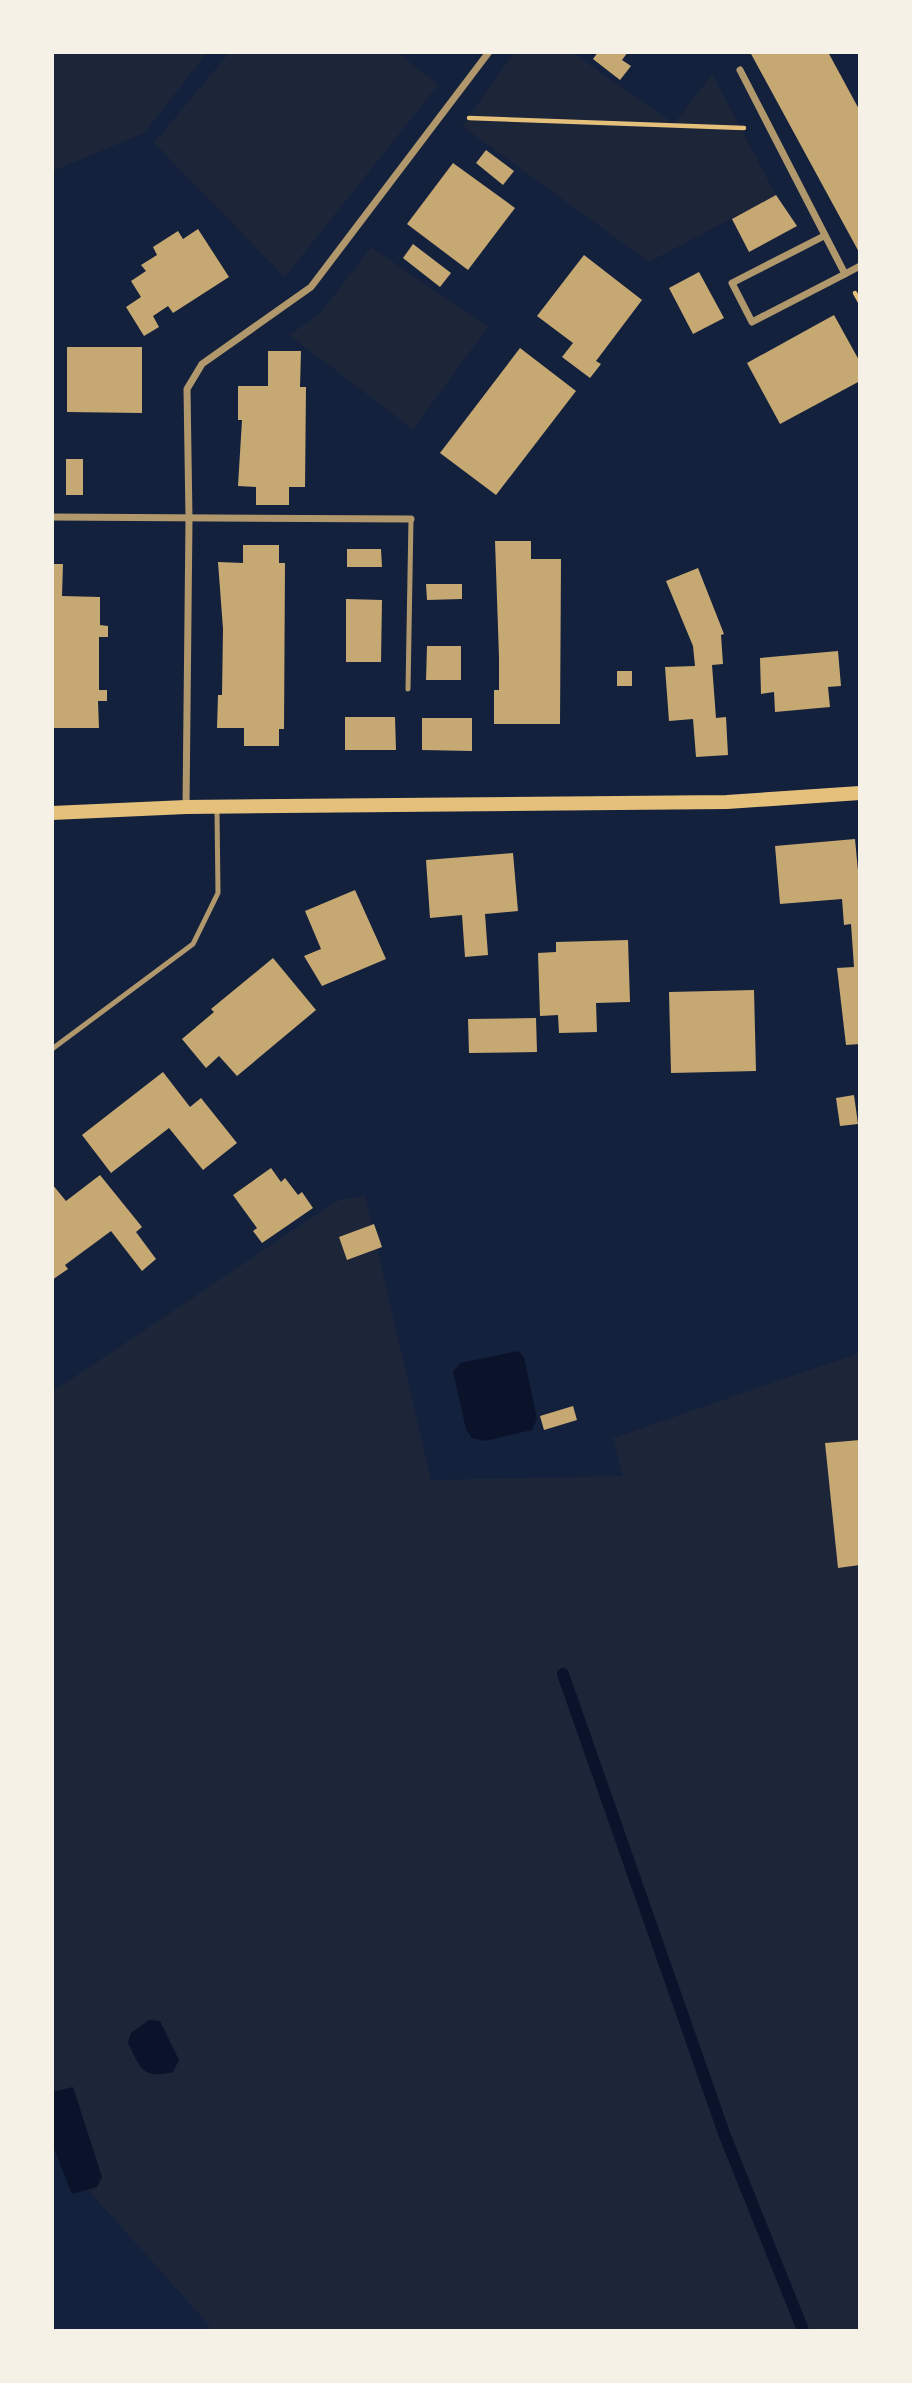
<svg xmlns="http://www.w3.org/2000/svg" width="912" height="2383" font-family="Barlow,sans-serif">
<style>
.green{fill:#1d2539}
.water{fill:#0b132b}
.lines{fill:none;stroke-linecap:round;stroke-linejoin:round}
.stream{stroke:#0b132b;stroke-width:12}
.building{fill:#c6a872}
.path{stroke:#e5c07b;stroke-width:4.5}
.service{stroke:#b1986c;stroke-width:5}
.minor{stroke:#b1986c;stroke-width:7}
.secondary{stroke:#e5c07b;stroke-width:14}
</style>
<rect width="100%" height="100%" fill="#14213d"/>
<g class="green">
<path d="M53,52H207V53L144,133L53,171Z"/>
<path d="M229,53H398L438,85L285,277L154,143Z"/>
<path d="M514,53H573L674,124L712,74L776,195L649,262L462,126Z"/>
<path d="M371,247L488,327L413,429L289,335L319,315Z"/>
<path d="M365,1196L431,1480L623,1476L613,1438L859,1353V2330H206L210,2326L53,2151L52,1392L339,1200Z"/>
</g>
<g class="water">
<path d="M518,1351L524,1357L537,1419L532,1430L485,1441L472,1438L466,1429L453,1372L460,1363Z"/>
<path d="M149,2020L160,2021L179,2060L173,2072C142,2080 140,2067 128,2043L131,2033Z"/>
<path d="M73,2087L102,2177L97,2187L72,2194L53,2147L52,2092Z"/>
</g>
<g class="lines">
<path class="stream" d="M563,1674L725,2136L803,2330"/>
</g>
<g class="building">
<path d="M598,52H628L622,60L631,66L620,80L593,59Z"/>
<path d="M750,52H828L860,111V254Z"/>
<path d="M486,150L514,171L503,185L476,163Z"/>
<path d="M453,163L515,208L468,270L407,224Z"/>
<path d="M776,195L797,226L749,252L732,219Z"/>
<path d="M198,229L229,277L173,313L168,306L153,316L159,327L144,336L126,307L141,297L131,281L146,271L141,265L157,255L153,247L178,231L183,239Z"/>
<path d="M413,244L451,273L440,287L403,258Z"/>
<path d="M584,255L642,300L596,361L601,364L590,378L562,357L573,343L537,316Z"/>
<path d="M699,272L724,318L693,334L669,288Z"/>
<path d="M834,315L860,362V381L780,424L747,363Z"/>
<path d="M67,347H142V413L67,412Z"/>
<path d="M520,348L576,391L496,495L440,453Z"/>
<path d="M268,351H301L300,387H306L305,487H289V505H256V487L238,486L242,420H238V386H268Z"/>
<rect x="66" y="459" width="17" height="36"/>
<path d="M495,541H531V559H561L560,724H494V690H499V657Z"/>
<path d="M243,545H279V563H285L284,729H279V746H244V728H217L218,695H222L223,629L218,562L243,563Z"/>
<path d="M347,549H381L382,567H347Z"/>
<path d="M52,564H63L62,596L100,597V625L108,626V637H99V690H107V701H98L99,728H52Z"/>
<path d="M698,568L724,634L721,635L723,664L712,665L716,718L726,717L728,755L696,757L693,719L669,721L665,667L695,666L693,646L666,581Z"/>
<path d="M426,584H462V599L427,600Z"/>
<path d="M346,599L382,600L381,662H346Z"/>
<path d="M427,646H461V680H426Z"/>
<path d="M838,651L841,686L828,687L830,707L775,712L774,692L761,694L760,658Z"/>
<rect x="617" y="671" width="15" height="15"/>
<path d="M345,717H395L396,750H345Z"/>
<path d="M422,718H472V751L422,750Z"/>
<path d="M855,839L860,892V1044L846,1045L837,968L854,967L851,924L844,925L842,899L780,904L775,846Z"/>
<path d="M513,853L518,911L485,914L488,955L465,957L462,915L430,918L426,860Z"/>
<path d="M355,890L386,959L322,986L304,956L321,949L305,911Z"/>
<path d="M628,940L630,1002L596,1003L597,1032L559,1033L558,1015L540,1016L538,953L556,952V942Z"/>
<path d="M273,958L316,1010L237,1076L219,1056L206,1068L182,1039L214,1012L211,1009Z"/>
<path d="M754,990L756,1071L671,1073L669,992Z"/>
<path d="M536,1018L537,1052L469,1053L468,1019Z"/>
<path d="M163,1072L190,1107L201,1098L237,1143L203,1170L169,1128L111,1173L82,1135Z"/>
<path d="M854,1095L858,1124L840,1126L836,1098Z"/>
<path d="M271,1168L281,1182L285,1178L298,1195L302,1192L313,1208L262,1243L253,1231L257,1228L233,1195Z"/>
<path d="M100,1175L142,1227L136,1232L156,1259L142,1271L111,1231L65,1265L68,1269L52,1280V1184L66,1201Z"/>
<path d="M374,1224L382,1247L347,1260L339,1237Z"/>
<path d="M573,1406L577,1420L544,1430L540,1416Z"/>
<path d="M860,1440V1565L838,1568L825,1443Z"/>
</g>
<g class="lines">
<g class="path">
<path d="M469,118L744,128"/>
<path d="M855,293L860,302"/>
</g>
<g class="service">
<path d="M408,689L411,519"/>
<path d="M52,1049L193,944L218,893L217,810"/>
</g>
<g class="minor">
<path d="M740,70L845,274L860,266"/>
<path d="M824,236L732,283L752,322L845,274"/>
<path d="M52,517L411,519"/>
<path d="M186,807L189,519L187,389L202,364L311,287L489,52"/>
</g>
<path class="secondary" d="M52,813L186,807L727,802L860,793"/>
</g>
<rect width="912" height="2383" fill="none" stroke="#f6f1e7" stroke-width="108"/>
</svg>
